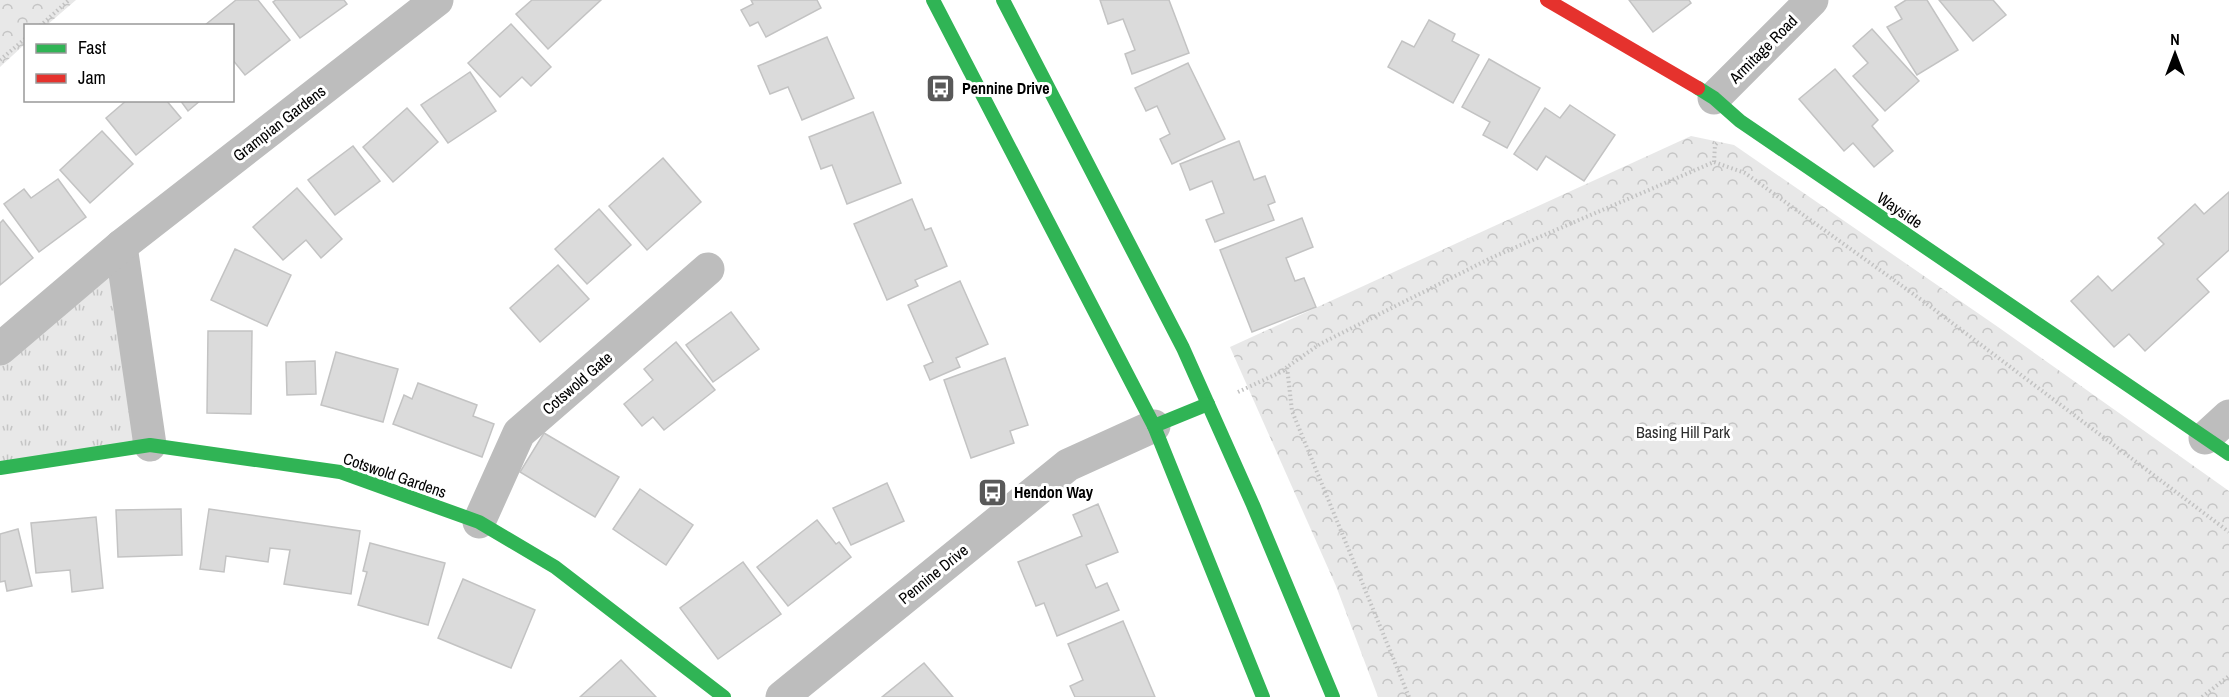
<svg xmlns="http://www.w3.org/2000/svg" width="2229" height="697" font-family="'Archivo Narrow',sans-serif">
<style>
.grass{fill:url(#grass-tufts)}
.park{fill:url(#park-crowns)}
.building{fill:#dbdbdb;stroke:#c3c3c3;stroke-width:1.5}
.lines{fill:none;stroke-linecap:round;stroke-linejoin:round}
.path{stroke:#c2c2c2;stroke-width:4;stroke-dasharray:1.5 3;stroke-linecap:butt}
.street{stroke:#bdbdbd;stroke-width:33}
.fast{stroke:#30b455;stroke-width:14}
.jam{stroke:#e5322d;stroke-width:14}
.labels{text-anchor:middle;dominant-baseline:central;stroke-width:6;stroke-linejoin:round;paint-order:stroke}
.street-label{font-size:16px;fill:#000;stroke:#fff}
.poi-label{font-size:16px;font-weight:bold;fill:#000;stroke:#fff;text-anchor:start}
.park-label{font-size:16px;fill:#2c2c2c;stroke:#fff}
</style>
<defs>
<pattern id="grass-tufts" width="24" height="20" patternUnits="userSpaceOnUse" patternTransform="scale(1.5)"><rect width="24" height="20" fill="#e8e8e8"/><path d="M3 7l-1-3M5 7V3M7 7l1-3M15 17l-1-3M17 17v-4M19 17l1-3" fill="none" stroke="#c5c5c5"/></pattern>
<pattern id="park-crowns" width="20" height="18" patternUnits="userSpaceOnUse" patternTransform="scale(1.5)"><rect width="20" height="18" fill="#e8e8e8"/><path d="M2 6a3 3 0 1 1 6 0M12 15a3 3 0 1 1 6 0" fill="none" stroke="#c5c5c5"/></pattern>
</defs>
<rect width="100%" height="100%" fill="#fff"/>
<path class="grass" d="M121,246L150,445L0,468V349Z"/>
<g class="park">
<path d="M0,0H76L47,25L26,26L25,44L0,67Z"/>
<path d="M1691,136L1734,145L1998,327L2229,491V697H1378L1336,586L1230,347Z"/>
</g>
<g class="building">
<path d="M236,0H258L290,40L245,75L232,59V26L205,25Z"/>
<path d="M276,0H344L347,4L300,38L273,2Z"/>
<path d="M532,0H601L548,49L516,14Z"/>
<path d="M751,0H817L821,8L766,37L758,22L750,26L741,10L753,4Z"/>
<path d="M1100,0H1169L1189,53L1132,74L1125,54L1135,50L1123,19L1108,24Z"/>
<path d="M1629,0H1689L1691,3L1653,32Z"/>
<path d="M1906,0H1927L1958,50L1917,75L1887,27L1902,19L1895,7Z"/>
<path d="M1939,0H1993L2006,15L1973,41Z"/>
<path d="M1429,20L1455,34L1452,41L1479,55L1453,103L1388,67L1402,41L1414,47Z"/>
<path d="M511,24L551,67L531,86L522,77L500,97L468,63Z"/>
<path d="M1872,29L1919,81L1885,111L1853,76L1868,63L1853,46Z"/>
<path d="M827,37L854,98L802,120L788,87L770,94L758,66Z"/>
<path d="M1489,59L1540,88L1507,148L1483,135L1490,122L1462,107Z"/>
<path d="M1188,63L1225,139L1172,164L1160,139L1170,134L1157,106L1146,111L1135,88Z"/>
<path d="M1835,69L1878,120L1872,126L1893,151L1874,167L1853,143L1844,151L1799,99Z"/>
<path d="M470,72L496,111L448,143L421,105Z"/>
<path d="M127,100H166L181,118L136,155L106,118Z"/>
<path d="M180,100H201L188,111Z"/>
<path d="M1570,105L1615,135L1584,181L1546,156L1537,170L1514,154L1545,108L1560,118Z"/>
<path d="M407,108L438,142L393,182L363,147Z"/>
<path d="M873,112L901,183L847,204L832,165L821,169L809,137Z"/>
<path d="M102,131L133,164L90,203L60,170Z"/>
<path d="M1239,141L1254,180L1265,176L1275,202L1268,205L1274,220L1215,242L1206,220L1224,213L1212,181L1190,190L1180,164Z"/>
<path d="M353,146L380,181L335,215L308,180Z"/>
<path d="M663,158L701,202L647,250L609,206Z"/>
<path d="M58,179L86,217L39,252L4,204L24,189L31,198Z"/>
<path d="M297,188L342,239L321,258L306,240L283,260L253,227Z"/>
<path d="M2229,192V250L2197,279L2209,292L2145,351L2129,334L2114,347L2071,301L2098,276L2112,291L2164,244L2158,238L2195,204L2204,214Z"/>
<path d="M912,199L925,230L931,228L947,266L915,280L918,286L887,300L854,224Z"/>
<path d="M599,209L631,245L587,284L555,249Z"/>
<path d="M1302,218L1313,247L1286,258L1295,281L1304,278L1316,307L1252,332L1220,250Z"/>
<path d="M3,220L33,258L0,285V223Z"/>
<path d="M235,249L291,275L267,326L211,300Z"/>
<path d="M558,265L589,299L540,342L510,308Z"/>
<path d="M960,281L988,344L956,358L960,367L930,380L924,366L933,362L908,305Z"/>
<path d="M731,312L759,349L713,382L686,345Z"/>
<path d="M208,331H252L251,414L207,413Z"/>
<path d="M676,342L715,390L664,430L653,417L642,426L624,404L653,380L644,369Z"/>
<path d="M336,352L398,369L383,422L321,405Z"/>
<path d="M1005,358L1028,425L1010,431L1014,443L971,458L944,380Z"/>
<path d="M315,361L316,394L287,395L286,362Z"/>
<path d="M418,383L477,405L473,416L494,424L482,457L393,424L404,395L412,399Z"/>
<path d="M544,433L619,477L595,517L520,472Z"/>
<path d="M887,483L904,521L851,545L833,508Z"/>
<path d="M640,489L693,525L666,565L613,529Z"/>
<path d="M1098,504L1118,552L1086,565L1096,588L1107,583L1119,610L1057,636L1044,603L1036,606L1018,562L1082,536L1073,515Z"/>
<path d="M181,509L182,555L118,557L116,510Z"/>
<path d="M209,509L360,531L351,594L284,584L290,550L270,548L268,562L226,556L224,572L200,569Z"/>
<path d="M96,517L103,588L72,592L70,570L36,573L31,523Z"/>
<path d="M817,520L836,544L839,542L851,557L788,606L757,567Z"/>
<path d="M18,529L32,586L7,591L5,581L0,582V534Z"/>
<path d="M370,543L445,563L428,625L358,605L367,572L363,571Z"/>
<path d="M743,562L781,614L718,659L680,608Z"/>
<path d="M463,579L535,610L511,668L438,638Z"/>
<path d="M1123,621L1155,697H1075L1070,686L1083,680L1068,644Z"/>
<path d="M621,660L656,697H580Z"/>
<path d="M924,663L953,697H882Z"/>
</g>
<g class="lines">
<g class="path">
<path d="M40,26L69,0"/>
<path d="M0,60L26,38"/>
<path d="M1714,162L1715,145L1717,143"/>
<path d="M1238,392L1283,371L1287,367"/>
<path d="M1409,697L1292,411L1287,367L1320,344L1493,257L1714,162L1745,173L1923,301L2229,532"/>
<path d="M2202,697L2229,676"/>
</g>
<g class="street">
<path d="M1714,98L1812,0"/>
<path d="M121,246L150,445"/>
<path d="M0,349L121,246L437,0"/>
<path d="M2205,438L2229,416"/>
<path d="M479,522L519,433L708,269"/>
<path d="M782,697L1068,465L1154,426"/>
</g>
<g class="fast">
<path d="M933,0L1154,426L1263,697"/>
<path d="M1003,0L1183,348L1253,505L1333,697"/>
<path d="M1698,88L1714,98L1740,121L2229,454"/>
<path d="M1154,426L1208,404"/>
<path d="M0,468L150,445L340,472L479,522L555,567L724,697"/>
</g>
<path class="jam" d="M1547,0L1698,88"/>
</g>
<defs>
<symbol id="bus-square" viewBox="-11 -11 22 22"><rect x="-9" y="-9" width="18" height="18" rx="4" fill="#595959" stroke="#fff"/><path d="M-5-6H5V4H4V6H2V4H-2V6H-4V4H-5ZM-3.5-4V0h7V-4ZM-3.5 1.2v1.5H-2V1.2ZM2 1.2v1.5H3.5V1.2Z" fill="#fff"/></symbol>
</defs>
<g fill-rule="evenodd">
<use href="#bus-square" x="924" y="72" width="33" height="33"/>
<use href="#bus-square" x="976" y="476" width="33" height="33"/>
</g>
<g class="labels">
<g class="street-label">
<text transform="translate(1763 49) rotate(-45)">Armitage Road</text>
<text transform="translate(279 123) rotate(-38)">Grampian Gardens</text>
<text transform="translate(1900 210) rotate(34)">Wayside</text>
<text transform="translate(577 383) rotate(-41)">Cotswold Gate</text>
<text transform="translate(395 475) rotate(19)">Cotswold Gardens</text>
<text transform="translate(933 574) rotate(-39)">Pennine Drive</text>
</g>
<g class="poi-label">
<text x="962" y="88">Pennine Drive</text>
<text x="1014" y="492">Hendon Way</text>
</g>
<g class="park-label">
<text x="1683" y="432">Basing Hill Park</text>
</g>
</g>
<rect x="24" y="24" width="210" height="78" fill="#ffffff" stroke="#999999" stroke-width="1.5"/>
<rect x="36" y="44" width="30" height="9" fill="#30b455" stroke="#999999" stroke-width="1.5"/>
<text x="78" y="54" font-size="18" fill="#000000">Fast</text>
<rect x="36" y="74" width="30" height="9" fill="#e5322d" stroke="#999999" stroke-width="1.5"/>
<text x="78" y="84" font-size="18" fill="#000000">Jam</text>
<g transform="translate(2175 54)" stroke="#ffffff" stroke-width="4.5" paint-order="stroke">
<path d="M0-4.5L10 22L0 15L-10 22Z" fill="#000000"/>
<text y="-9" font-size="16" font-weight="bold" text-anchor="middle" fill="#000000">N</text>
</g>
</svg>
